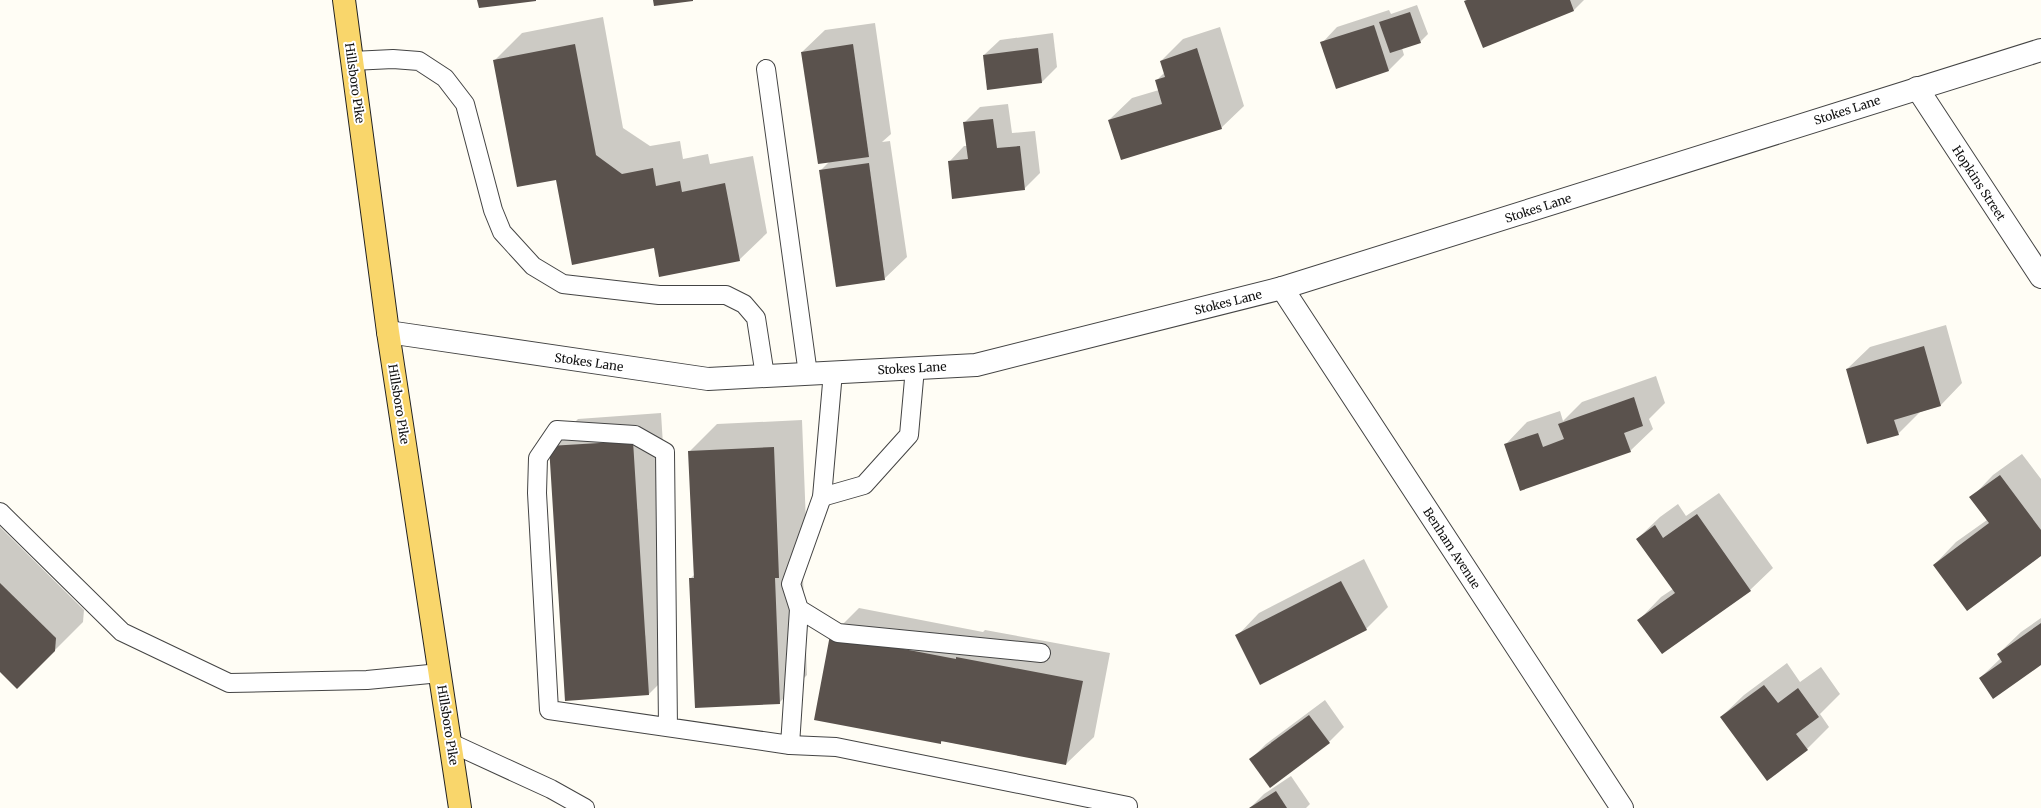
<svg xmlns="http://www.w3.org/2000/svg" width="2041" height="808" font-family="Merriweather,serif">
<style>
.shadow{fill:#0003}
.building{fill:#5a524d}
.lines{fill:none;stroke-linecap:round;stroke-linejoin:round}
.service-casing{stroke:#444;stroke-width:20}
.minor-casing{stroke:#444;stroke-width:24}
.primary-casing{stroke:#222;stroke-width:24}
.service{stroke:#fff;stroke-width:18}
.minor{stroke:#fff;stroke-width:22}
.primary{stroke:#f9d66b;stroke-width:22}
.labels{text-anchor:middle;dominant-baseline:central;stroke-width:4;stroke-linejoin:round;paint-order:stroke}
.street-label{font-size:12px;fill:#111;stroke:#fff}
</style>
<rect width="100%" height="100%" fill="#fffdf5"/>
<g class="shadow">
<path d="M1466,0H1584L1574,10L1483,46L1465,1Z"/>
<path d="M1417,5L1428,34L1420,42L1402,48L1404,55L1389,70L1322,43L1337,27L1389,10L1391,14Z"/>
<path d="M603,17L623,128L650,146L680,141L683,159L708,154L710,164L753,156L767,233L739,260L655,247L557,178L494,61L522,33Z"/>
<path d="M875,23L891,134L882,142L890,141L907,257L884,279L821,170L829,162L802,52L825,30Z"/>
<path d="M1220,27L1244,106L1221,128L1109,120L1132,98L1159,90L1156,81L1165,72L1161,61L1183,39Z"/>
<path d="M1053,33L1057,67L1042,82L984,55L1000,40Z"/>
<path d="M1008,104L1012,133L1035,131L1040,173L1024,189L949,162L964,146H967L964,123L980,107Z"/>
<path d="M1946,325L1962,383L1940,406L1920,412L1898,434L1847,369L1870,347Z"/>
<path d="M1656,376L1665,403L1649,419L1653,429L1630,451L1520,490L1505,445L1527,422L1560,411L1563,421L1582,402Z"/>
<path d="M661,413L677,666L649,694L566,700L550,447L578,419Z"/>
<path d="M802,420L807,549L802,553L807,675L779,703L690,579L694,575L689,452L717,424Z"/>
<path d="M2022,454L2041,479V554L1934,565L1956,542L1987,520L1971,498L1993,475Z"/>
<path d="M1719,493L1773,568L1750,590L1639,620L1661,597L1673,589L1637,539L1660,517L1678,504L1686,516Z"/>
<path d="M0,527L84,610L83,622L17,688L0,671Z"/>
<path d="M1364,559L1388,607L1366,629L1237,636L1259,613Z"/>
<path d="M859,608L983,632L985,630L1110,653L1094,737L1066,764L943,741L940,743L831,636Z"/>
<path d="M2041,618V664L1980,678L2001,658L1998,654L2021,632Z"/>
<path d="M1787,663L1800,682L1821,667L1840,694L1820,714L1829,727L1807,749L1721,717L1744,695Z"/>
<path d="M1325,700L1344,727L1329,742L1250,760L1266,744Z"/>
<path d="M1291,776L1310,804L1306,808H1250L1264,794Z"/>
</g>
<g class="building">
<path d="M477,0H536V1L479,8Z"/>
<path d="M653,0H693V1L654,6Z"/>
<path d="M1467,0H1570L1574,11L1483,48L1464,1Z"/>
<path d="M1410,12L1421,43L1390,53L1379,22Z"/>
<path d="M1374,25L1389,71L1336,89L1320,42Z"/>
<path d="M575,44L596,155L622,174L653,168L656,186L680,181L682,192L725,183L740,261L659,277L654,248L572,265L556,180L517,187L493,60Z"/>
<path d="M853,44L869,157L818,164L801,52Z"/>
<path d="M1038,48L1042,83L987,90L983,55Z"/>
<path d="M1197,48L1222,129L1121,160L1108,120L1162,104L1155,80L1165,77L1160,61Z"/>
<path d="M993,119L997,148L1020,146L1025,190L952,199L948,161L968,159L963,122Z"/>
<path d="M869,163L885,280L836,287L819,170Z"/>
<path d="M1924,346L1941,406L1894,420L1899,435L1867,444L1846,369Z"/>
<path d="M1634,397L1643,426L1624,433L1631,452L1520,491L1504,444L1538,433L1543,447L1564,439L1558,424Z"/>
<path d="M633,441L649,695L565,701L549,446Z"/>
<path d="M774,447L779,578H775L780,704L695,708L689,578H694L688,451Z"/>
<path d="M2000,475L2041,530V556L1967,611L1933,565L1989,523L1969,497Z"/>
<path d="M1697,514L1751,591L1662,654L1637,620L1675,593L1636,539L1655,525L1663,538Z"/>
<path d="M1341,581L1367,630L1260,685L1235,635Z"/>
<path d="M0,583L56,638L55,651L17,689L0,672Z"/>
<path d="M2041,623V665L1993,699L1979,678L2002,662L1997,654Z"/>
<path d="M830,635L956,659V657L1083,681L1066,765L941,741V744L814,720Z"/>
<path d="M1764,685L1778,703L1798,688L1819,717L1796,734L1808,750L1767,781L1720,717Z"/>
<path d="M1309,715L1330,743L1270,788L1249,759Z"/>
<path d="M1276,791L1287,808H1249Z"/>
</g>
<g class="lines">
<defs>
<g id="service">
<path d="M352,61L393,59L419,61L445,78L465,104L493,210L502,232L533,266L563,284L659,295H726L744,304L756,318L765,376"/>
<path d="M766,69L808,374"/>
<path d="M833,372L822,497L791,584L799,609L838,633L1041,653"/>
<path d="M822,497L864,485L909,435L915,368"/>
<path d="M0,512L122,632L229,683L367,680L440,673"/>
<path d="M668,727L665,452L635,435L557,430L538,458L537,493L549,710L790,745L799,609"/>
<path d="M451,743L551,789L585,808"/>
<path d="M790,745L836,747L1128,806"/>
</g>
<g id="minor">
<path d="M1917,88L2041,277"/>
<path d="M1282,288L1622,808"/>
<path d="M388,332L708,379L976,365L1282,288L2041,50"/>
</g>
<path id="primary" d="M344,0L388,332L460,808"/>
</defs>
<use href="#service" class="service-casing"/>
<use href="#minor" class="minor-casing"/>
<use href="#primary" class="primary-casing"/>
<use href="#service" class="service"/>
<use href="#minor" class="minor"/>
<use href="#primary" class="primary"/>
</g>
<g class="labels">
<g class="street-label">
<text transform="translate(355 83) rotate(82)">Hillsboro Pike</text>
<text transform="translate(1847 110) rotate(-18)">Stokes Lane</text>
<text transform="translate(1979 183) rotate(57)">Hopkins Street</text>
<text transform="translate(1538 208) rotate(-18)">Stokes Lane</text>
<text transform="translate(1228 302) rotate(-14)">Stokes Lane</text>
<text transform="translate(589 362) rotate(8)">Stokes Lane</text>
<text transform="translate(912 368) rotate(-3)">Stokes Lane</text>
<text transform="translate(399 404) rotate(81)">Hillsboro Pike</text>
<text transform="translate(1452 548) rotate(57)">Benham Avenue</text>
<text transform="translate(448 725) rotate(81)">Hillsboro Pike</text>
</g>
</g>
</svg>
